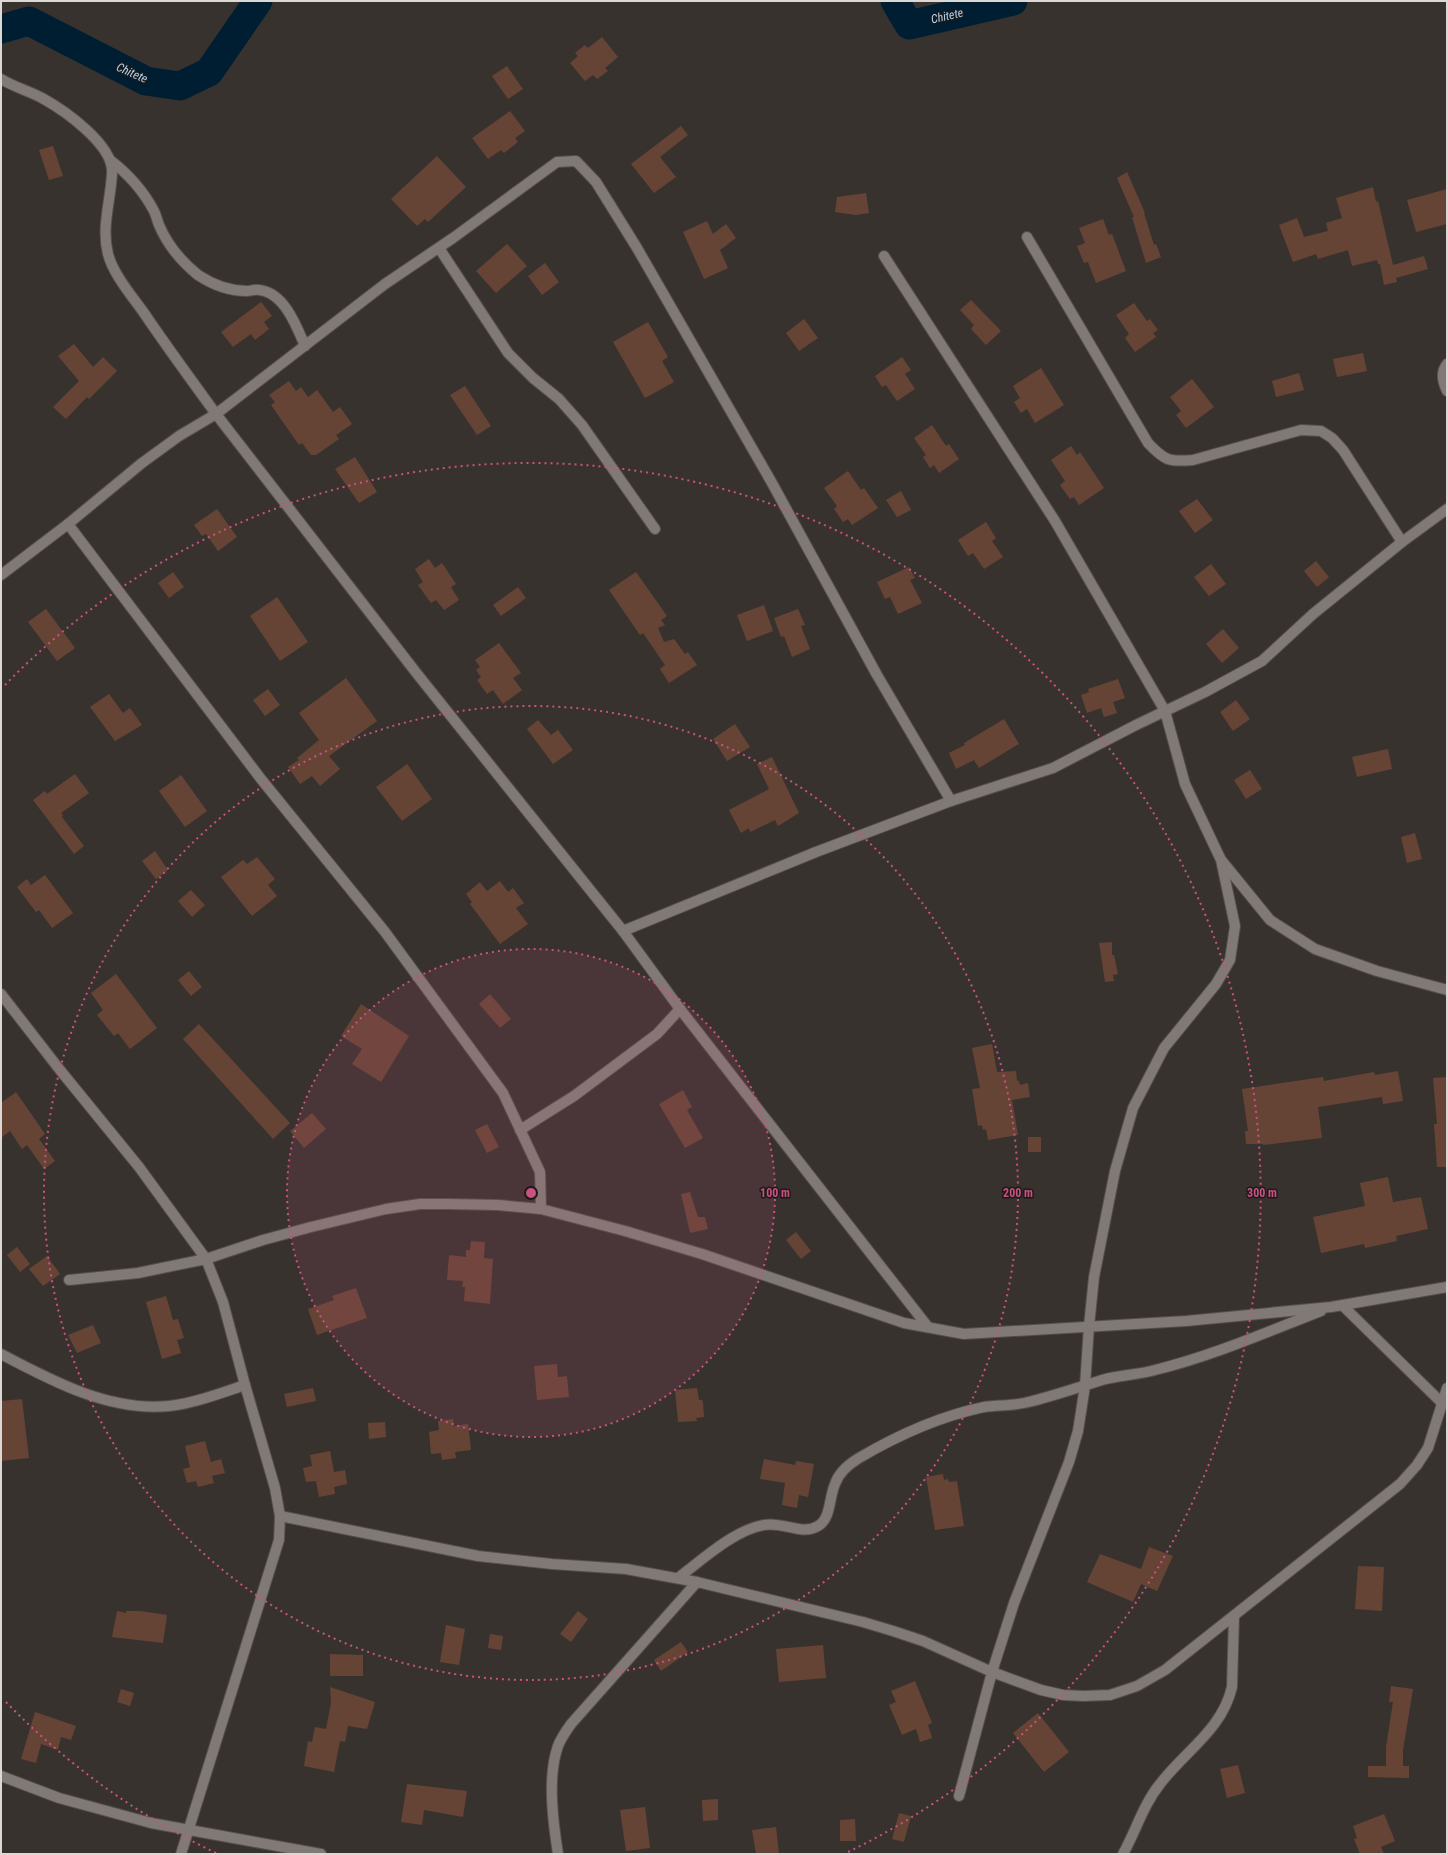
<svg xmlns="http://www.w3.org/2000/svg" width="1448" height="1855" font-family="'Roboto Condensed',sans-serif">
<style>
.lines{fill:none;stroke-linecap:round;stroke-linejoin:round}
.river{stroke:#001e32;stroke-width:29}
.building{fill:#664435}
.minor-casing{stroke:#544e4c;stroke-width:12}
.minor{stroke:#807975;stroke-width:10}
.ring{fill:none;stroke:#ca5280;stroke-width:2;stroke-dasharray:2 4}
.labels{text-anchor:middle;dominant-baseline:central;stroke-width:3;stroke-linejoin:round;paint-order:stroke}
.water-label{font-size:12px;font-style:italic;fill:#a9d7f8;stroke:#1d1a19}
.centre{fill:#ca5280;stroke:#1d1a19;stroke-width:2}
.ring-label{font-size:12px;text-anchor:middle;font-weight:bold;fill:#ca5280;stroke:#1d1a19;stroke-width:3;stroke-linejoin:round;paint-order:stroke}
</style>
<rect width="100%" height="100%" fill="#38322e"/>
<g class="lines">
<g class="river">
<path d="M895,1L909,25L1013,1"/>
<path d="M1,29L29,21L146,81L180,86L209,72L258,1"/>
</g>
</g>
<g class="building">
<path d="M602,37L618,57L605,68L608,71L597,79L593,75L585,81L570,63L578,56L575,53L585,45L588,48Z"/>
<path d="M507,66L523,89L508,99L492,76Z"/>
<path d="M510,111L525,131L515,138L518,142L504,153L501,150L488,159L472,138Z"/>
<path d="M681,126L688,135L660,157L676,177L654,193L631,164Z"/>
<path d="M53,146L63,176L49,180L39,150Z"/>
<path d="M437,156L466,187L428,222L425,219L417,226L391,199Z"/>
<path d="M1127,172L1145,213L1141,214L1144,213L1154,245L1156,244L1161,257L1146,263L1132,217H1134L1117,178Z"/>
<path d="M1373,187L1376,202L1378,201L1393,265L1424,256L1428,269L1396,278L1397,282L1384,285L1380,264H1378L1377,260L1352,266L1348,250L1318,259L1316,254L1293,262L1279,225L1297,218L1304,237L1328,231L1326,223L1342,218L1336,198Z"/>
<path d="M1447,189V224L1416,232L1407,200Z"/>
<path d="M866,193L869,213L855,215L835,212L837,197Z"/>
<path d="M1103,219L1109,235L1112,234L1126,271L1096,283L1088,262L1084,263L1077,246L1085,243L1079,228Z"/>
<path d="M707,221L713,234L726,224L736,238L720,250L728,268L704,279L683,232Z"/>
<path d="M507,244L527,266L496,293L476,271Z"/>
<path d="M545,263L559,282L542,295L528,276Z"/>
<path d="M971,300L1001,331L986,345L971,329L974,325L960,310Z"/>
<path d="M261,302L272,316L264,322L269,329L255,340L251,334L233,347L221,332Z"/>
<path d="M1134,303L1147,321L1150,319L1158,330L1153,333L1156,337L1135,352L1125,338L1129,334L1116,315Z"/>
<path d="M804,319L818,338L799,351L786,333Z"/>
<path d="M648,322L668,357L662,361L674,382L645,398L613,342Z"/>
<path d="M74,344L93,367L103,357L117,371L89,399L87,397L66,419L53,407L79,381L58,356Z"/>
<path d="M1363,353L1367,371L1337,377L1333,359Z"/>
<path d="M902,357L911,370L905,374L915,389L897,401L886,385L882,387L875,376Z"/>
<path d="M1041,368L1064,405L1035,423L1027,409L1021,413L1014,402L1020,398L1013,386Z"/>
<path d="M1299,373L1304,390L1276,397L1272,381Z"/>
<path d="M1192,379L1214,407L1186,428L1176,415L1181,411L1170,397Z"/>
<path d="M289,381L296,391L301,387L308,397L317,390L333,412L340,407L352,424L336,435L339,439L316,455H311L302,443L299,445L271,405L275,402L269,395Z"/>
<path d="M465,386L491,426L477,435L450,395Z"/>
<path d="M932,425L946,446L949,444L959,459L939,473L934,465L930,468L923,457L926,455L914,438Z"/>
<path d="M1071,446L1077,455L1080,452L1104,488L1079,505L1074,497L1070,499L1060,485L1065,481L1051,460Z"/>
<path d="M355,457L377,492L359,503L335,469Z"/>
<path d="M848,471L861,490L864,488L878,508L852,525L848,519L843,522L834,509L837,506L824,488Z"/>
<path d="M901,491L911,510L897,517L886,500Z"/>
<path d="M1197,499L1213,520L1195,533L1179,511Z"/>
<path d="M217,509L237,537L218,551L206,534L202,536L194,525Z"/>
<path d="M986,522L996,538L992,541L1003,557L984,569L973,553L968,556L958,540Z"/>
<path d="M429,559L435,568L442,563L456,584L451,587L459,600L444,610L436,600L431,603L418,585L423,582L415,569Z"/>
<path d="M1316,561L1329,577L1317,587L1304,571Z"/>
<path d="M1211,564L1226,584L1209,596L1194,577Z"/>
<path d="M909,567L915,578L910,580L922,603L898,614L890,597L885,599L877,582Z"/>
<path d="M173,572L184,587L169,598L158,583Z"/>
<path d="M636,572L667,616L661,620L665,625L658,628L664,642L674,639L685,654L688,652L697,665L669,683L660,669L665,665L643,633L640,635L609,590Z"/>
<path d="M518,587L526,598L501,616L493,605Z"/>
<path d="M277,597L308,642L280,661L250,616Z"/>
<path d="M764,605L773,631L747,641L737,615Z"/>
<path d="M46,609L75,648L57,661L28,622Z"/>
<path d="M798,609L805,625L801,626L810,649L792,657L784,636L781,637L774,618Z"/>
<path d="M1223,629L1239,648L1222,663L1206,644Z"/>
<path d="M499,643L521,673L513,678L522,690L503,704L493,690L487,694L477,680L481,677L476,670L480,667L475,660Z"/>
<path d="M346,678L377,721L329,756L340,769L320,786L312,776L300,784L288,767L299,760L297,758L319,740L299,713Z"/>
<path d="M1118,679L1125,698L1113,702L1117,713L1104,717L1101,708L1087,713L1081,695L1089,692L1088,689Z"/>
<path d="M268,689L280,705L265,716L253,700Z"/>
<path d="M109,694L123,713L130,708L142,725L115,741L90,707Z"/>
<path d="M1236,700L1250,719L1233,731L1220,712Z"/>
<path d="M1004,719L1019,744L979,768L974,760L956,769L949,753L965,745L964,743Z"/>
<path d="M538,720L551,735L558,730L573,750L553,764L527,729Z"/>
<path d="M735,724L750,747L727,761L713,739Z"/>
<path d="M1388,749L1392,769L1357,777L1352,757Z"/>
<path d="M772,757L799,813L778,826L775,820L750,832L749,828L741,833L729,810L769,789L757,764Z"/>
<path d="M407,764L432,799L402,821L376,787Z"/>
<path d="M1250,770L1262,789L1246,799L1234,780Z"/>
<path d="M75,774L89,793L61,813L63,815L62,817L84,846L74,854L33,800L45,791L47,794Z"/>
<path d="M181,775L207,811L185,827L159,791Z"/>
<path d="M1415,833L1422,859L1407,863L1401,837Z"/>
<path d="M155,851L168,870L156,879L142,861Z"/>
<path d="M257,857L275,879L268,885L277,896L252,916L221,877L243,860L247,864Z"/>
<path d="M45,875L73,913L52,928L39,910L36,912L17,887L27,879L31,885Z"/>
<path d="M500,881L508,892L513,888L524,903L516,908L528,924L500,944L470,904L472,902L466,894L480,882L487,891Z"/>
<path d="M191,890L205,905L192,917L178,901Z"/>
<path d="M1112,942V955H1114L1118,974L1113,975L1114,981L1105,982L1099,943Z"/>
<path d="M189,971L202,987L191,996L178,980Z"/>
<path d="M116,974L157,1028L130,1049L118,1033L114,1036L97,1015L103,1010L91,993Z"/>
<path d="M490,994L511,1019L500,1028L479,1004Z"/>
<path d="M361,1004L409,1036L381,1082L352,1064L362,1049L341,1036Z"/>
<path d="M199,1024L290,1123L273,1139L183,1039Z"/>
<path d="M992,1044L997,1072L1016,1071L1017,1081H1019L1020,1085L1028,1083L1030,1097L1012,1100L1018,1135L988,1140L986,1129L983,1130L982,1125L978,1126L972,1089L980,1088L972,1048Z"/>
<path d="M1398,1071L1403,1101L1383,1104L1382,1097L1318,1107L1322,1138L1263,1145V1144H1246L1245,1131H1248L1242,1089L1323,1077L1324,1081L1374,1072L1375,1075Z"/>
<path d="M1447,1077V1167H1437L1434,1124H1437L1433,1078Z"/>
<path d="M683,1090L692,1107L687,1110L703,1138L685,1148L659,1104Z"/>
<path d="M16,1092L45,1134L39,1139L55,1161L44,1169L27,1145L22,1149L10,1131L1,1138V1103Z"/>
<path d="M312,1113L326,1129L304,1148L290,1131Z"/>
<path d="M487,1124L499,1147L487,1153L475,1130Z"/>
<rect x="1028" y="1137" width="13" height="15"/>
<path d="M1388,1177L1393,1202L1421,1197L1428,1229L1396,1236L1397,1241L1365,1248L1364,1244L1321,1253L1313,1217L1365,1206L1360,1183Z"/>
<path d="M690,1192L698,1217H705L708,1229L690,1233L681,1194Z"/>
<path d="M796,1232L811,1251L801,1259L786,1240Z"/>
<path d="M471,1241L485,1242L484,1258L493,1259L490,1304L464,1301L465,1287H462L463,1281L447,1280L449,1255L466,1257V1250H470Z"/>
<path d="M17,1247L30,1264L20,1272L7,1255Z"/>
<path d="M47,1256L60,1274L43,1286L29,1269Z"/>
<path d="M356,1288L367,1318L317,1335L308,1309L334,1300L332,1296Z"/>
<path d="M166,1296L173,1320L178,1319L184,1338L177,1340L181,1353L162,1359L146,1302Z"/>
<path d="M93,1325L101,1343L77,1353L68,1335Z"/>
<path d="M557,1364L558,1377L567,1376L569,1397L537,1400L534,1366Z"/>
<path d="M313,1388L316,1401L287,1407L284,1394Z"/>
<path d="M697,1388L699,1400H702L703,1403L704,1417L696,1418L697,1421L678,1422L675,1390Z"/>
<path d="M22,1399L29,1458L1,1461V1401Z"/>
<path d="M453,1419L454,1426L468,1424L471,1450L455,1452L456,1458L442,1460L441,1453L431,1454L429,1432L439,1430L438,1421Z"/>
<path d="M385,1422L386,1437L369,1439L368,1423Z"/>
<path d="M205,1441L211,1462L221,1459L225,1473L212,1476L214,1483L198,1487L196,1481L187,1483L183,1469L190,1467L185,1446Z"/>
<path d="M330,1451L334,1472L345,1470L347,1484L334,1487L335,1494L319,1497L316,1481L306,1482L303,1468L312,1466L310,1455Z"/>
<path d="M764,1459L795,1465L796,1461L814,1464L808,1497L799,1495L797,1508L782,1505L785,1483L760,1479Z"/>
<path d="M943,1474L944,1480L948,1479L949,1482L957,1481L964,1526L935,1530L926,1477Z"/>
<path d="M1149,1547L1173,1556L1157,1591L1141,1584L1133,1602L1087,1582L1100,1554L1141,1569Z"/>
<path d="M1358,1566L1384,1567L1382,1611L1355,1609Z"/>
<path d="M117,1611L126,1613V1611H140L167,1615L163,1643L112,1637Z"/>
<path d="M578,1611L588,1619L571,1642L560,1634Z"/>
<path d="M446,1625L465,1629L459,1665L440,1662Z"/>
<path d="M490,1634L503,1636L501,1650L488,1648Z"/>
<path d="M681,1642L688,1652L661,1671L654,1660Z"/>
<path d="M823,1645L826,1678L779,1682L776,1649Z"/>
<path d="M330,1654L363,1655V1676H330Z"/>
<path d="M915,1681L932,1723L928,1725L932,1738L920,1742L916,1729L902,1735L889,1705L896,1702L891,1691Z"/>
<path d="M1391,1686L1413,1689L1403,1750V1766H1409V1778L1368,1777V1766H1386V1747L1393,1702H1389Z"/>
<path d="M330,1687L375,1702L367,1729L348,1726L345,1742L340,1741L334,1772L304,1766L308,1741L312,1742L315,1727L326,1729L331,1703Z"/>
<path d="M121,1689L134,1693L130,1706L117,1702Z"/>
<path d="M35,1712L76,1726L71,1740L61,1737L58,1750L41,1744L36,1763L21,1759Z"/>
<path d="M1038,1713L1069,1752L1044,1772L1013,1733Z"/>
<path d="M1238,1765L1245,1793L1227,1798L1220,1769Z"/>
<path d="M407,1784L467,1791L463,1817L424,1810L422,1825L401,1822Z"/>
<path d="M718,1799V1820L703,1821L702,1800Z"/>
<path d="M645,1807L650,1848L626,1851L620,1810Z"/>
<path d="M899,1813L911,1816L904,1842L892,1839Z"/>
<path d="M1384,1814L1395,1841L1381,1847L1384,1854H1360L1354,1839L1357,1838L1353,1826Z"/>
<path d="M855,1819L856,1841H840V1820Z"/>
<path d="M776,1827L779,1854H756L752,1830Z"/>
</g>
<g class="lines">
<defs>
<g id="minor">
<path d="M1,79C14,87 29,91 42,98C64,110 114,145 112,173C111,199 101,227 108,254C113,274 132,296 144,313C167,347 192,381 216,414L385,284L453,238L557,162L576,161L596,182L637,248L772,483L877,675L951,801"/>
<path d="M110,160C127,173 144,192 154,211C156,215 157,220 159,225C167,244 182,262 198,275C213,285 229,291 247,291C251,291 255,289 259,290C284,292 297,327 305,346"/>
<path d="M1027,237L1148,443C1165,461 1169,462 1193,460L1301,430L1321,431L1332,438L1343,450L1402,542"/>
<path d="M439,248L508,353L533,378L559,399L582,425L655,529"/>
<path d="M884,256L1055,521L1165,711L1185,784L1221,860L1235,926L1230,960L1216,984L1164,1048L1133,1108L1115,1171L1094,1277L1089,1326L1085,1386L1078,1431L1069,1462L1014,1603L992,1672L959,1796"/>
<path d="M1447,364C1440,373 1443,382 1447,391"/>
<path d="M68,524L261,779L385,932L503,1093L540,1172L541,1209"/>
<path d="M1,575L68,524L142,463L179,436L216,414L418,675L623,931L680,1009L928,1327"/>
<path d="M1222,861L1270,920L1315,949L1377,971L1447,990"/>
<path d="M623,931L816,852L951,801L1053,768L1136,725L1205,692L1262,661L1313,614L1402,542L1447,509"/>
<path d="M1,994L60,1070L139,1167L206,1259L223,1302L245,1385C221,1393 195,1403 169,1406C110,1412 52,1381 1,1354"/>
<path d="M520,1130L574,1096L657,1034L680,1009"/>
<path d="M69,1280L138,1273L206,1259L263,1240L311,1227L386,1209L420,1204H449L498,1205L541,1209L625,1231L702,1254L904,1323L964,1334L1186,1321L1331,1307L1447,1287"/>
<path d="M1343,1306L1442,1403"/>
<path d="M280,1516L478,1556L552,1564L626,1569L697,1582L863,1622L893,1631L923,1641L992,1672L1041,1690L1063,1695L1083,1696L1110,1695L1137,1686L1165,1670L1400,1484L1417,1465L1428,1448L1447,1388"/>
<path d="M678,1578C702,1560 734,1530 764,1525C782,1521 802,1536 818,1526C831,1519 829,1497 835,1484C839,1472 849,1464 859,1458C898,1435 941,1416 984,1407C998,1405 1011,1406 1024,1403C1051,1397 1076,1388 1102,1380C1119,1375 1138,1375 1155,1370C1212,1356 1267,1332 1321,1311"/>
<path d="M1,1776L59,1798L151,1823L321,1854"/>
<path d="M181,1854L279,1540L280,1516L275,1488L245,1385"/>
<path d="M558,1854C553,1822 547,1777 558,1746C561,1738 566,1731 571,1724L697,1582"/>
<path d="M1123,1854C1136,1831 1143,1805 1160,1784C1185,1751 1222,1730 1232,1687L1234,1616"/>
</g>
</defs>
<use href="#minor" class="minor-casing"/>
<use href="#minor" class="minor"/>
</g>
<circle cx="531" cy="1193" r="244" fill="#ca5280" fill-opacity=".12"/>
<g class="ring">
<circle cx="531" cy="1193" r="244"/>
<circle cx="531" cy="1193" r="487"/>
<path d="M216 1853A731 731 0 0 1 5 1701M5 685A731 731 0 1 1 846 1853"/>
</g>
<g class="labels">
<g class="water-label">
<text transform="translate(947 16) rotate(-13)">Chitete</text>
<text transform="translate(132 73) rotate(24)">Chitete</text>
</g>
</g>
<circle cx="531" cy="1193" r="6" class="centre"/>
<g class="ring-label">
<text x="775" y="1197">100 m</text>
<text x="1018" y="1197">200 m</text>
<text x="1262" y="1197">300 m</text>
</g>
<rect width="1448" height="1855" fill="none" stroke="#dcd8d6" stroke-width="4"/>
</svg>
